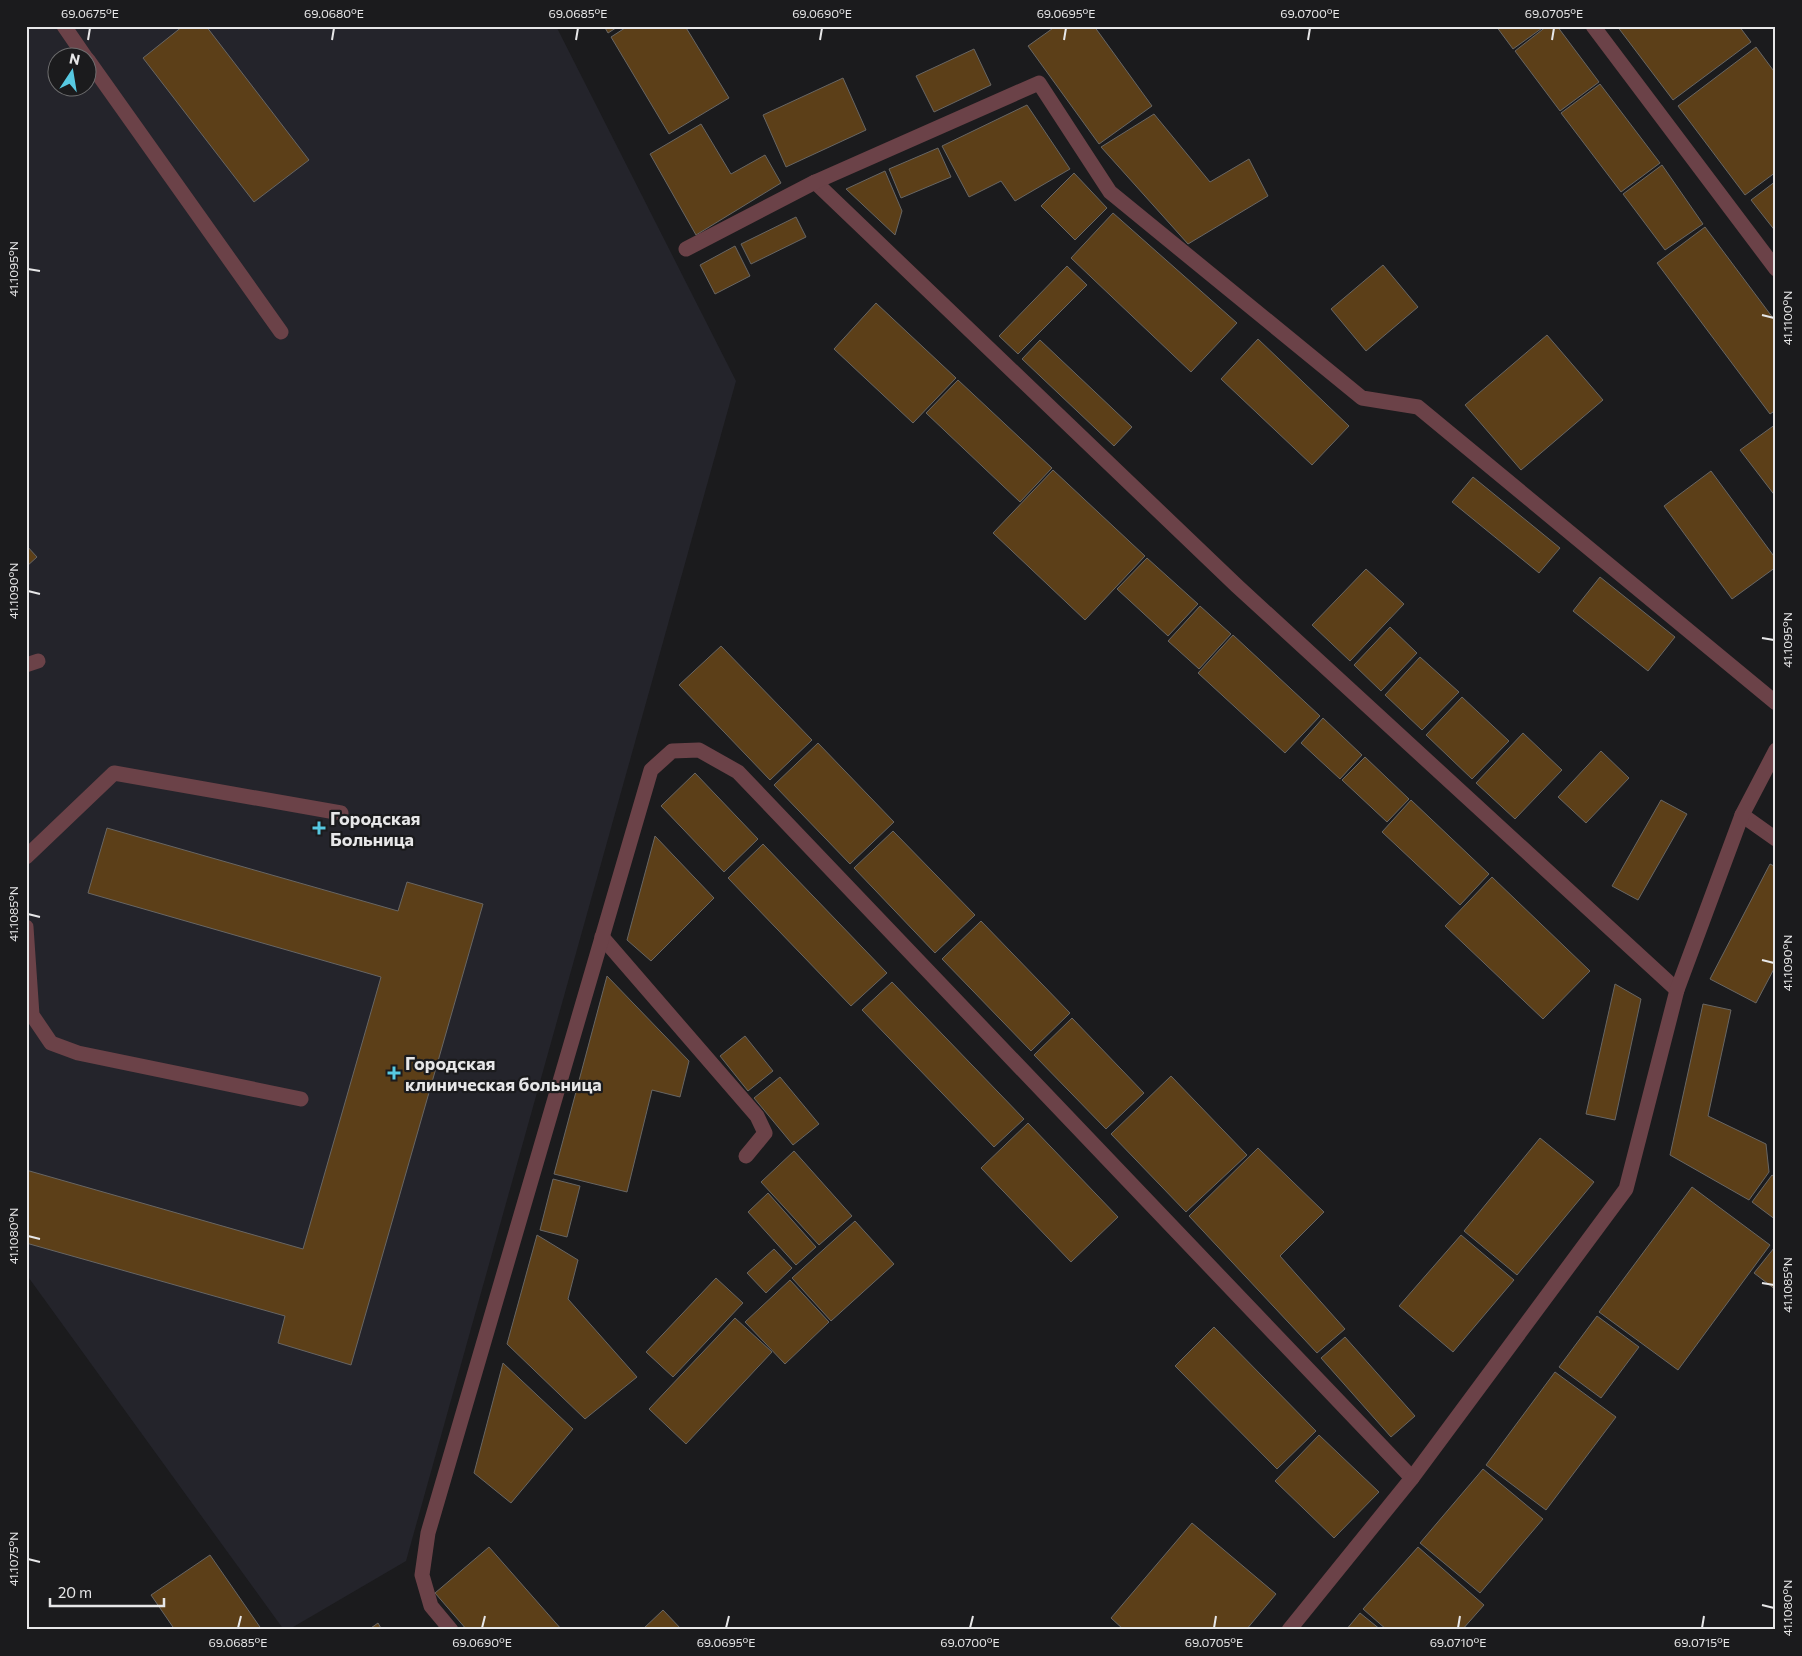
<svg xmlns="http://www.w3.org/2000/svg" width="1802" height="1656" font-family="Commissioner,sans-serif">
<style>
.built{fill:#24242b;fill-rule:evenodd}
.building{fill:#5c3f18;stroke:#686664}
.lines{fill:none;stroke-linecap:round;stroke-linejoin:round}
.minor{stroke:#6b4248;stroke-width:15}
.ticks{fill:none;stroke:#e7e7e8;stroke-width:2}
.poi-dot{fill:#57c9e2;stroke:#1b1b1d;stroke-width:2}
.labels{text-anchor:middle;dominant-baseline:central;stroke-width:4.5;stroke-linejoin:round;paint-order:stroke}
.poi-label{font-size:18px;font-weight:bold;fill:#e7e7e8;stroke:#1b1b1d;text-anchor:start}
.neatline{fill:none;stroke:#e7e7e8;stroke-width:2}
.ticks-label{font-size:12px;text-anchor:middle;fill:#e7e7e8}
</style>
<rect width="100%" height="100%" fill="#1b1b1d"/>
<path class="built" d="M26,26H556L736,381L406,1561L288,1630H284L26,1274ZM58,58H88V88H58Z"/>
<g class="building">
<path d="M183,26H206L309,160L254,202L143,58Z"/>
<path d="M604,26H619L608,33Z"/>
<path d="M628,26H685L729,98L669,134L611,37Z"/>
<path d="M1056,26H1094L1152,106L1099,144L1028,46Z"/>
<path d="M1496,26H1545L1513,49Z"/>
<path d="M1547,26H1557L1599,82L1560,111L1515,51Z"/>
<path d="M1617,26H1739L1751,42L1673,100Z"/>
<path d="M1756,47L1776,74V172L1745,195L1678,106Z"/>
<path d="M974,49L991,85L934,112L916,76Z"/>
<path d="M843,78L866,130L786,167L763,115Z"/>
<path d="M1600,84L1660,163L1621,192L1561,113Z"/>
<path d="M1027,105L1070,169L1015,201L1001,181L969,197L942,146Z"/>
<path d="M1154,114L1210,182L1249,159L1268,196L1188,244L1101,147Z"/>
<path d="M701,124L731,174L765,155L781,183L696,235L650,154Z"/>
<path d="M938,148L951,177L901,198L889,169Z"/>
<path d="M1662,165L1703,224L1665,250L1623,194Z"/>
<path d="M885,171L902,211L895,235L846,189Z"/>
<path d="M1074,173L1107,208L1075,240L1041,206Z"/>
<path d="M1776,181V232L1751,200Z"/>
<path d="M1113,213L1237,323L1191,372L1071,258Z"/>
<path d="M796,217L806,237L751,264L741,244Z"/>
<path d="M1705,227L1776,322V410L1770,414L1657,263Z"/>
<path d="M735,246L750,276L715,294L700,265Z"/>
<path d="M1383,265L1418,307L1366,351L1331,309Z"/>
<path d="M1067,266L1087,285L1018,354L999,336Z"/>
<path d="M876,303L956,378L913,423L834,349Z"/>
<path d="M1547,335L1603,400L1521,470L1465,405Z"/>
<path d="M1258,339L1349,426L1312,465L1221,379Z"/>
<path d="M1040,340L1132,427L1114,446L1022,359Z"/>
<path d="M958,380L1052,468L1020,502L926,413Z"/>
<path d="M1776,424V497L1740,450Z"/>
<path d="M1053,470L1145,556L1085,620L993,533Z"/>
<path d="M1711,471L1776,559V567L1732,599L1664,506Z"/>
<path d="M1473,477L1560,548L1539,573L1452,502Z"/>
<path d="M26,545L37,557L26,567Z"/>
<path d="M1147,558L1198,604L1168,636L1117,589Z"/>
<path d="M1366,569L1404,604L1350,661L1312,625Z"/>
<path d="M1600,577L1675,637L1648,671L1573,611Z"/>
<path d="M1200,606L1231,634L1199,669L1168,641Z"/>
<path d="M1390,627L1417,653L1381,691L1354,665Z"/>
<path d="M1233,635L1320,716L1285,753L1198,673Z"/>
<path d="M721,646L812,740L770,780L679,685Z"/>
<path d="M1420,657L1459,692L1422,730L1385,695Z"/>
<path d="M1462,697L1509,741L1472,779L1426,735Z"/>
<path d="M1323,718L1362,755L1340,779L1301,743Z"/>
<path d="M1523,733L1562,770L1515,819L1476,783Z"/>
<path d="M818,743L894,822L850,864L774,785Z"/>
<path d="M1601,751L1629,778L1586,823L1558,797Z"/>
<path d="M1365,757L1409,799L1387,822L1342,780Z"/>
<path d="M695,773L758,839L724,872L661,806Z"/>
<path d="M1411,800L1489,874L1460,905L1382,832Z"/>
<path d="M1661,800L1687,814L1638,900L1612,886Z"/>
<path d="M107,828L398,911L407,882L483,904L351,1365L278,1343L285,1316L26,1243V1170L303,1249L381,977L88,893Z"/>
<path d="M893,831L975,915L935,953L854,868Z"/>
<path d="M655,836L714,898L651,961L627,940Z"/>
<path d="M763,844L887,973L851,1006L728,878Z"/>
<path d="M1770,864L1776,867V965L1756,1003L1710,979Z"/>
<path d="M1492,877L1590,971L1543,1019L1445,926Z"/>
<path d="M981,921L1070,1013L1031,1051L942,959Z"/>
<path d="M607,976L689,1061L680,1097L652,1090L627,1192L554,1174Z"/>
<path d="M892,982L1024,1119L994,1147L862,1010Z"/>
<path d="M1615,984L1641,999L1615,1120L1586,1114Z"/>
<path d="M1703,1004L1731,1010L1708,1116L1766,1144L1769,1172L1749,1200L1670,1155Z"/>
<path d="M1072,1018L1144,1093L1106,1129L1034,1055Z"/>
<path d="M745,1036L773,1071L748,1091L720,1056Z"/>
<path d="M1171,1076L1247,1155L1186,1212L1111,1134Z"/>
<path d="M780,1077L819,1124L793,1145L754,1098Z"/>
<path d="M1028,1123L1118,1217L1071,1262L981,1168Z"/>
<path d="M1540,1138L1594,1182L1517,1275L1464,1231Z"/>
<path d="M1258,1148L1324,1212L1280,1256L1345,1329L1317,1353L1189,1216Z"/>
<path d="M794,1151L852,1216L819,1245L761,1182Z"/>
<path d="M1772,1175L1776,1178V1220L1752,1202Z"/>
<path d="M553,1179L580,1186L567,1237L540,1230Z"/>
<path d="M1692,1187L1770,1245L1678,1370L1599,1312Z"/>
<path d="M768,1193L816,1247L796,1265L748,1212Z"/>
<path d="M855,1221L894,1264L831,1321L792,1278Z"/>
<path d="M537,1235L578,1260L568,1299L637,1377L585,1419L507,1344Z"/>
<path d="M1461,1235L1514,1280L1453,1352L1399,1306Z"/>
<path d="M1774,1248L1776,1249V1290L1754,1273Z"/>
<path d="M774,1249L792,1268L766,1293L747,1273Z"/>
<path d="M716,1278L743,1303L673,1377L646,1352Z"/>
<path d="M790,1280L829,1322L785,1364L745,1322Z"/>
<path d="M1597,1316L1639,1347L1601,1398L1559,1367Z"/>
<path d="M735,1318L772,1352L686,1444L649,1409Z"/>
<path d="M1214,1327L1316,1431L1277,1469L1175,1366Z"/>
<path d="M1345,1337L1415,1416L1391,1437L1321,1358Z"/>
<path d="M503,1363L573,1429L511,1503L474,1473Z"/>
<path d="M1555,1372L1616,1417L1546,1510L1486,1465Z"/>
<path d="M1319,1435L1379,1492L1334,1538L1275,1481Z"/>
<path d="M1483,1469L1543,1519L1480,1593L1420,1543Z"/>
<path d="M1192,1523L1276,1594L1246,1630H1124L1111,1618Z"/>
<path d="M489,1547L562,1630H467L435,1593Z"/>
<path d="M1418,1547L1484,1605L1462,1630H1387L1363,1609Z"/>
<path d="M210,1555L262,1630H175L151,1595Z"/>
<path d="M663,1610L682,1630H642Z"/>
<path d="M1360,1613L1381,1630H1346Z"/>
<path d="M378,1623L382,1630H368Z"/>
</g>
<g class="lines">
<g class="minor">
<path d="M64,26L86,58"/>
<path d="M1593,26L1776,269"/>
<path d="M88,60L281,332"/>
<path d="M815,182L1237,586L1677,990"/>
<path d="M686,249L815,182L1039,83L1110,192L1362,398L1418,407L1776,703"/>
<path d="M26,665L38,661"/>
<path d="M1742,815L1776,839"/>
<path d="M26,857L114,773L341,813"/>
<path d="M26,927L32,1015L51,1043L78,1053L301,1099"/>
<path d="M602,937L757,1116L765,1133L746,1156"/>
<path d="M451,1630L431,1606L422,1575L428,1533L651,770L672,751L699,750L738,772L1412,1478"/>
<path d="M1289,1630L1412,1478L1626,1189L1677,990L1742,815L1776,750"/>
</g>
</g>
<path class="ticks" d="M88,40L90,28M332,40L334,28M576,40L578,28M820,40L822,28M1064,40L1066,28M1308,40L1310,28M1552,40L1554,28M28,269L40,271M1762,315L1774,318M28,591L40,594M1762,638L1774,640M28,914L40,917M1762,960L1774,963M28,1236L40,1239M1762,1283L1774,1285M28,1559L40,1562M1762,1605L1774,1608M238,1628L241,1616M482,1628L485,1616M726,1628L729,1616M970,1628L973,1616M1214,1628L1216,1616M1458,1628L1460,1616M1702,1628L1704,1616"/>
<g class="poi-dot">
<path d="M316.5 820.5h5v5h5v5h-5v5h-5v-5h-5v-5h5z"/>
<path d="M391.5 1065.5h5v5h5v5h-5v5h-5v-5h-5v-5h5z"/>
</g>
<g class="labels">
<g class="poi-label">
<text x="330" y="818">Городская<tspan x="330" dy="21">Больница</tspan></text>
<text x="405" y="1063">Городская<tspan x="405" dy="21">клиническая больница</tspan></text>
</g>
</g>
<rect width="1802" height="1656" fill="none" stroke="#1b1b1d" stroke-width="55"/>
<g transform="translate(72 72) rotate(12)"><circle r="24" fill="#1b1b1d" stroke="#6d6d6e"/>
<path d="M0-4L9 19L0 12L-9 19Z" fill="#57c9e2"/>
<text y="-8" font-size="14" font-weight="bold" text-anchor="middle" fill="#e7e7e8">N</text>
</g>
<path d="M50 1598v8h114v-8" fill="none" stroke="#e7e7e8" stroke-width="2.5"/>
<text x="58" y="1598" font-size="15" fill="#e7e7e8" stroke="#1b1b1d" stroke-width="4" paint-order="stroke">20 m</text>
<rect x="28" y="28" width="1746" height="1600" class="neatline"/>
<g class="ticks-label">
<text x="90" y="18">69.0675°E</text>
<text x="334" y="18">69.0680°E</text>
<text x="578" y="18">69.0685°E</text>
<text x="822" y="18">69.0690°E</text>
<text x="1066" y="18">69.0695°E</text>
<text x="1310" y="18">69.0700°E</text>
<text x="1554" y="18">69.0705°E</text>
<text transform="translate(14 269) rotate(-90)" y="4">41.1095°N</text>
<text transform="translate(1788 318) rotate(-90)" y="4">41.1100°N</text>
<text transform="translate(14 591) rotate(-90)" y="4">41.1090°N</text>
<text transform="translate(1788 640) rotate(-90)" y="4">41.1095°N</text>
<text transform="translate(14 914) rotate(-90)" y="4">41.1085°N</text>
<text transform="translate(1788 963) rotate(-90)" y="4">41.1090°N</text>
<text transform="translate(14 1236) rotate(-90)" y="4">41.1080°N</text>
<text transform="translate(1788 1285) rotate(-90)" y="4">41.1085°N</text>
<text transform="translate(14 1559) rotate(-90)" y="4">41.1075°N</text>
<text transform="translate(1788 1608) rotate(-90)" y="4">41.1080°N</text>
<text x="238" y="1647">69.0685°E</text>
<text x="482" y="1647">69.0690°E</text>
<text x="726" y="1647">69.0695°E</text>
<text x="970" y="1647">69.0700°E</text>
<text x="1214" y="1647">69.0705°E</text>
<text x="1458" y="1647">69.0710°E</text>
<text x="1702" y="1647">69.0715°E</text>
</g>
</svg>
